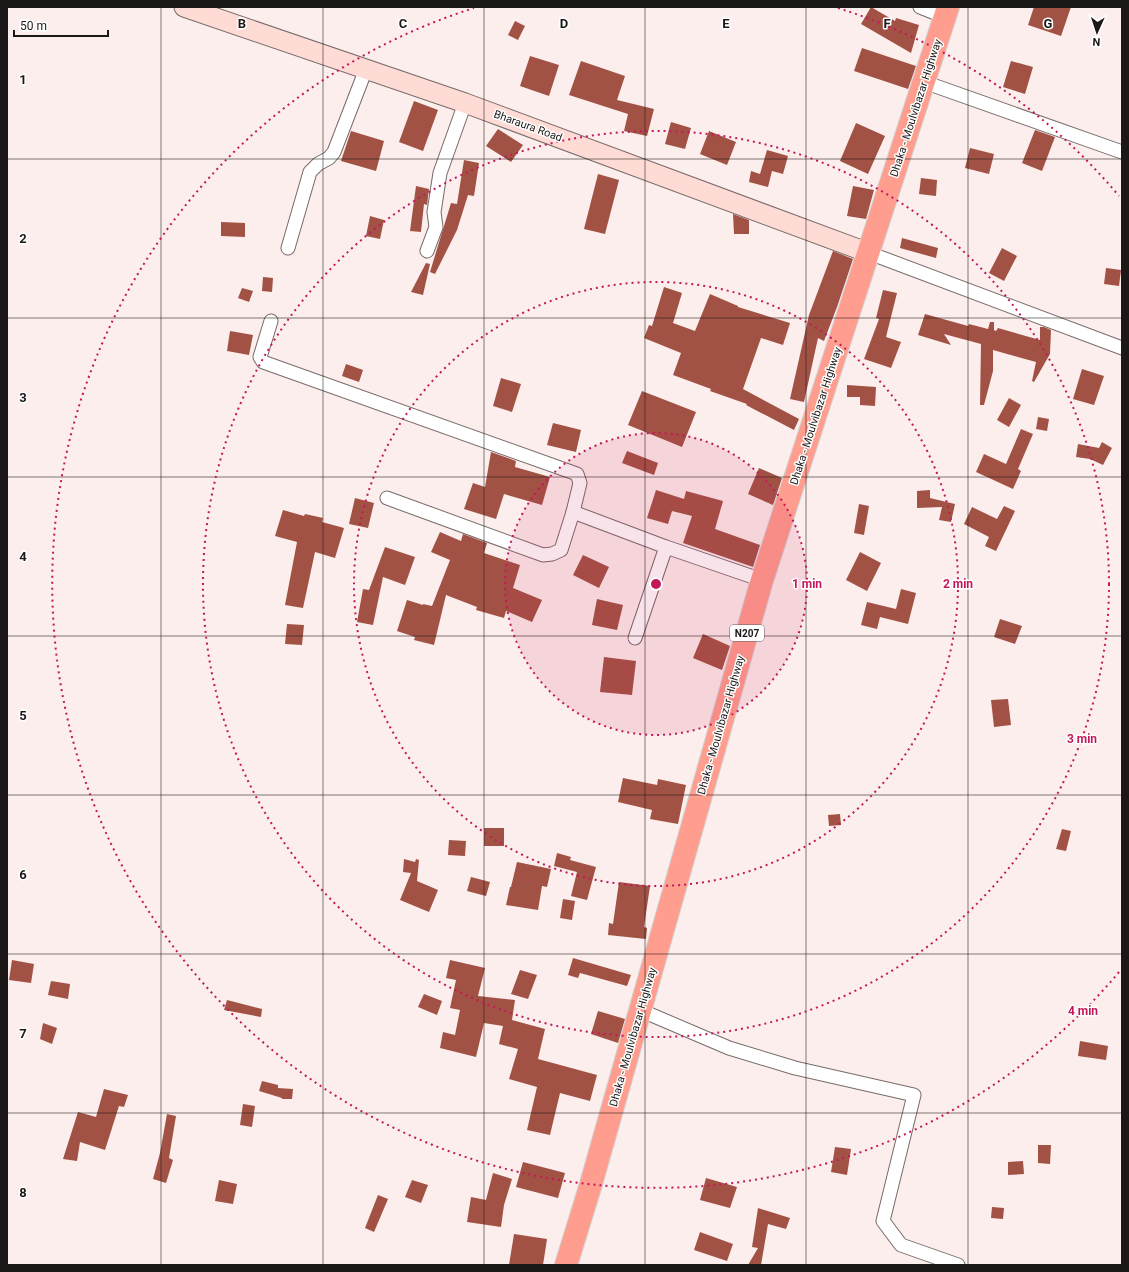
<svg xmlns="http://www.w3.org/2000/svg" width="1129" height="1272" font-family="Roboto,sans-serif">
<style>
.building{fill:#a25244}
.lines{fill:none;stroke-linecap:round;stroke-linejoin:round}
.minor-casing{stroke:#776b69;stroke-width:15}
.secondary-casing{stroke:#776b69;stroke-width:21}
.trunk-casing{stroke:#d2d1d1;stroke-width:24}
.minor{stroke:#fff;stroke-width:13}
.secondary{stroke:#ffdbd5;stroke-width:19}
.trunk{stroke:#ff9e8e;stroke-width:22}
.grid{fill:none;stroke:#1c1817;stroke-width:1;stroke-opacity:0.55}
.ring{fill:none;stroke:#c2185b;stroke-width:2;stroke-dasharray:2 4}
.labels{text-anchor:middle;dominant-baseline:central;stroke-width:3;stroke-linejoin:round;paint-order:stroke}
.shield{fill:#fff;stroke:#605d5d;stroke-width:1}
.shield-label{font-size:10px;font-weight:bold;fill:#1c1817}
.street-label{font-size:11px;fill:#1c1817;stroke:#fff}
.grid-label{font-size:13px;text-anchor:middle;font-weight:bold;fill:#1c1817;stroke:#fff;stroke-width:3;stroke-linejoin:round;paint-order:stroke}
.centre{fill:#c2185b;stroke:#fff;stroke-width:2}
.ring-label{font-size:12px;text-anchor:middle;font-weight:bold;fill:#c2185b;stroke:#fff;stroke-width:3;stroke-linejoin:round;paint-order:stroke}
</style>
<rect width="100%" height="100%" fill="#fceeec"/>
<g class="building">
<path d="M871,7L895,21L896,18L919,25L911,53L861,24Z"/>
<path d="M1034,7H1071L1061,36L1028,25Z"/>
<path d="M515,21L525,26L518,40L508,35Z"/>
<path d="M862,48L916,66L908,89L854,71Z"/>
<path d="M530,56L559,65L549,96L520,86Z"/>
<path d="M581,61L625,76L617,100L654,109L647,136L624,131L628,114L569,95Z"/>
<path d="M1011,61L1033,67L1025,94L1003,87Z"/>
<path d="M414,101L438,110L423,151L399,142Z"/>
<path d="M671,122L691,128L685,149L665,144Z"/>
<path d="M856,123L885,136L868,174L840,161Z"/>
<path d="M498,129L523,145L511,162L486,146Z"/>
<path d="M1035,130L1055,137L1042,171L1022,163Z"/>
<path d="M351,131L384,141L376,171L341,161Z"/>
<path d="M709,131L736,142L727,165L700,154Z"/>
<path d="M970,148L994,154L989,174L965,168Z"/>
<path d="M767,150L788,156L783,174L772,171L768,187L749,182L751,171L760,174Z"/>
<path d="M464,160L479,163L474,196L468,195L457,230L435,274L430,272L451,203L457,204Z"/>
<path d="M598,174L619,180L605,234L584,229Z"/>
<path d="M921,178L937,180L936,196L919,194Z"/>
<path d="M416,186L429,189L427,205L424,204L421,232L410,231Z"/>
<path d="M853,186L874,190L866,219L847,216Z"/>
<path d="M733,214L749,220V234H734Z"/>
<path d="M370,216L384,220L380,239L366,236Z"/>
<path d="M221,222L245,223V237L221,236Z"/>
<path d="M902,238L938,248L936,258L900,248Z"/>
<path d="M1002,248L1017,256L1004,281L989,273Z"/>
<path d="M833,251L853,259L837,307L824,341L818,338L804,402L790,399L809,315Z"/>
<path d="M426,263L430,264L423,295L411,292Z"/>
<path d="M1106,268L1121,270L1119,286L1104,284Z"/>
<path d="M263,277L273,278L272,292L262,291Z"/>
<path d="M664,287L682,293L673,323L695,331L710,294L738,306V307L790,323L783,345L761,338L743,389L799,419L794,430L746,405L747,404L710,391L711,389L673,375L681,353L644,338L649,325L652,326Z"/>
<path d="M242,288L253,291L249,302L238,298Z"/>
<path d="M883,290L897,293L886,337L901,342L891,368L864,359L879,319L876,318Z"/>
<path d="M925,314L968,326L969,324L988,329L990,322H994V330L996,331L998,328L1040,340V327H1044L1051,330L1050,354L1034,382L1032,381L1036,362L993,350V371L984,405H980L981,344L944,334L951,345L918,335Z"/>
<path d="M230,331L253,335L249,355L227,351Z"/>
<path d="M346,364L363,370L359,382L342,376Z"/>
<path d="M1082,369L1104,376L1094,405L1073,399Z"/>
<path d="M501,378L521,384L512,412L493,406Z"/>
<path d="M847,385L876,387L875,406L860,405V397H847Z"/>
<path d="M642,391L696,412L682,447L628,425Z"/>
<path d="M1009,398L1021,405L1009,427L997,420Z"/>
<path d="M1038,417L1049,419L1047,431L1036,429Z"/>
<path d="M553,423L581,430L576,452L547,445Z"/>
<path d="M1021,429L1033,434L1018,469L1021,471L1013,489L976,472L984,454L1006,464Z"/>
<path d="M1102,442L1112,448L1103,465L1090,459L1076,457L1078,444L1099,448Z"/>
<path d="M627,451L658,463L654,475L622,463Z"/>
<path d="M491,452L516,461L515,467L550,477L542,505L504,494L496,519L464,509L473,483L485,487Z"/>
<path d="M759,468L782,478L773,505L748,494Z"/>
<path d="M656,490L684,499L686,491L723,501L715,529L760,545L753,567L683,543L692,516L672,511L668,524L647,518Z"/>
<path d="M930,490V498L955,504L951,522L939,520L942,507L917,508V491Z"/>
<path d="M355,498L374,503L368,528L349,524Z"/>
<path d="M859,504L869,506L864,535L854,533Z"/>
<path d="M1004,506L1015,511L996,551L985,546L989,537L964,524L972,507L997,519Z"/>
<path d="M283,510L304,516L305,514L323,518L322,522L344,528L335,558L315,552L303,608L285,605L297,542L275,536Z"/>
<path d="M440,532L461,541L463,534L487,543L484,553L520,565L513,588L542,600L532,622L506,611L504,618L476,610L477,607L446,595L434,645L414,640L415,637L397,631L407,600L423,605V604L432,606L450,560L431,552Z"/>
<path d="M385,547L415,557L405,585L383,577L373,625L357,622L363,589L369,590Z"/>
<path d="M860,552L881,563L867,591L846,580Z"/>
<path d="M583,555L609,567L599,588L573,575Z"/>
<path d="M901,589L916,593L908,624L880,617L877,629L861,625L867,602L896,609Z"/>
<path d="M597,599L623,605L617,630L592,625Z"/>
<path d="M1000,619L1022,626L1015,644L994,637Z"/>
<path d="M287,624L304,625L302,645L285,644Z"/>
<path d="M703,634L730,646L722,670L693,658Z"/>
<path d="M604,657L636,661L632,695L600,692Z"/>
<path d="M1008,699L1011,725L994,727L991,700Z"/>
<path d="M623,778L657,785L658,779L686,785L678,824L650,819L652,810L618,802Z"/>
<path d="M840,814L841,825L829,826L828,815Z"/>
<rect x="484" y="828" width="20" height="18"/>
<path d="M1062,829L1071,831L1066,851L1056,849Z"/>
<path d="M449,840L466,841L465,856L448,855Z"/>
<path d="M557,853L571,857L570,860L596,867L587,900L571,896L577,872L554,866Z"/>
<path d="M404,859L415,862L416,859L419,860L417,881L438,890L429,912L400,900L411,873L403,872Z"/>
<path d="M517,862L551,869L547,887L542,886L538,910L506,905L510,887H511Z"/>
<path d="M471,877L490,882L486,896L467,891Z"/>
<path d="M619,882L650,886L644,927L647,928L646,939L608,935L609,923L613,924Z"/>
<path d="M563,899L575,901L572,920L560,918Z"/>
<path d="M573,958L631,975L627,986L580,973L578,978L568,975Z"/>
<path d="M12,960L34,964L31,983L9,980Z"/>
<path d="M450,960L485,968L478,996L515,1000L512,1020L545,1029L538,1059L597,1075L590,1101L560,1093L550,1135L527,1130L537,1087L509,1079L518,1049L499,1044L503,1026L484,1023L476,1057L440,1048L443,1032L455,1035L460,1010L450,1008L456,980L446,978Z"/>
<path d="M520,970L537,975L528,999L511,994Z"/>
<path d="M51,981L70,984L68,999L48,995Z"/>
<path d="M424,994L442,1001L437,1015L418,1007Z"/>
<path d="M227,1000L262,1009L261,1017L224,1010Z"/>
<path d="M598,1011L625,1019L618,1043L591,1034Z"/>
<path d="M43,1023L57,1028L52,1044L40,1039Z"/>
<path d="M1080,1041L1108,1046L1106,1060L1078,1056Z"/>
<path d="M262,1081L278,1085V1088L293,1089L292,1099H282V1098L259,1091Z"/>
<path d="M104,1089L128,1095L124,1107L119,1106L105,1150L80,1142L77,1161L63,1159L78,1112L96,1117Z"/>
<path d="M243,1104L255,1106L252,1127L240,1125Z"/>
<path d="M167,1114L176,1116L169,1158L173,1160L166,1183L153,1179L160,1153Z"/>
<path d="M1038,1145H1051L1050,1164L1038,1163Z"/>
<path d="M835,1147L851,1149L847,1175L831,1172Z"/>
<path d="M1023,1161L1024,1174L1008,1175V1162Z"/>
<path d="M523,1162L565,1173L558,1198L516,1187Z"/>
<path d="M493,1173L512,1179L504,1205L501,1227L467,1222L471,1197L486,1200Z"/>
<path d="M706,1178L737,1187L730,1208L700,1200Z"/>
<path d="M219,1180L237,1184L233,1204L215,1201Z"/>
<path d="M412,1180L428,1185L421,1203L405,1197Z"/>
<path d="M378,1195L388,1199L374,1232L365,1228Z"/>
<path d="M992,1207L1004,1208L1003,1219L991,1218Z"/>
<path d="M758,1208L790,1218L786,1229L768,1224L761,1265H748L758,1248L752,1247Z"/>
<path d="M700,1232L733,1244L727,1261L694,1250Z"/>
<path d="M514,1234L547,1239L543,1265H509Z"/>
</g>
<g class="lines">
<defs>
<g id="minor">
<path d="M920,7L945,17"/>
<path d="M924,82L1122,152"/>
<path d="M288,248L310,172L318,164L329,158L334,152L366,69"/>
<path d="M427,251L436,227L434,212L440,173L465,103"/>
<path d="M869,253L1122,348"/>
<path d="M271,321L260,357L263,362L577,474L580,483L573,512L561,550L552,554L543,555L387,498"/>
<path d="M573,512L666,547L762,580"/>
<path d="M635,638L666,547"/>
<path d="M640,1010L729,1048L795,1068L914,1095L883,1221L901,1245L958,1265"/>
</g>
<path id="secondary" d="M184,7L465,103L869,253"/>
<path id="trunk" d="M566,1265L591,1184L762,580L948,7"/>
</defs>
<use href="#minor" class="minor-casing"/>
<use href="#secondary" class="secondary-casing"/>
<use href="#trunk" class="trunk-casing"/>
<use href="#minor" class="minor"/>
<use href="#secondary" class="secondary"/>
<use href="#trunk" class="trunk"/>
</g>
<path class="grid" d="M161,7V1265M323,7V1265M484,7V1265M645,7V1265M806,7V1265M968,7V1265M7,159H1122M7,318H1122M7,477H1122M7,636H1122M7,795H1122M7,954H1122M7,1113H1122"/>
<circle cx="656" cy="584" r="151" fill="#c2185b" fill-opacity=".12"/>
<g class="ring">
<circle cx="656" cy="584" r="151"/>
<circle cx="656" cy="584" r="302"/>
<circle cx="656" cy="584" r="453"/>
<path d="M1119 972A604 604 0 1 1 474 8M838 8A604 604 0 0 1 1119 196"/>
</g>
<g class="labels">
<rect class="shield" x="730" y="625" width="34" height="16" rx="3"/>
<g class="shield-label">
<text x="747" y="633">N207</text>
</g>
<g class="street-label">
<text transform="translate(916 108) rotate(-72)">Dhaka - Moulvibazar Highway</text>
<text transform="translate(528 126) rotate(20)">Bharaura Road</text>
<text transform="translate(816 416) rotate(-72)">Dhaka - Moulvibazar Highway</text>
<text transform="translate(721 725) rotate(-74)">Dhaka - Moulvibazar Highway</text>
<text transform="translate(633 1037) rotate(-74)">Dhaka - Moulvibazar Highway</text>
</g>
</g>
<g class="grid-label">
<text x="242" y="28">B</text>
<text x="403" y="28">C</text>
<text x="564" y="28">D</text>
<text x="726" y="28">E</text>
<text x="887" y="28">F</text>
<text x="1048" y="28">G</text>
<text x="23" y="84">1</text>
<text x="23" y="243">2</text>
<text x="23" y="402">3</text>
<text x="23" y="561">4</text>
<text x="23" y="720">5</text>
<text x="23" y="879">6</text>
<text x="23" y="1038">7</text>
<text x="23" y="1197">8</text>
</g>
<circle cx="656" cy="584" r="6" class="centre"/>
<g class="ring-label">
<text x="807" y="588">1 min</text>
<text x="958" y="588">2 min</text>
<text x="1082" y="743">3 min</text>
<text x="1083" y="1015">4 min</text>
</g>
<rect width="1129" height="1272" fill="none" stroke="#1c1817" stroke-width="16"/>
<g transform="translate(1097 32) rotate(183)" stroke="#ffffff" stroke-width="3" paint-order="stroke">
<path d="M0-3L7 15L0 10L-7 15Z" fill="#1c1817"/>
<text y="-6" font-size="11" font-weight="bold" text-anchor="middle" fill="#1c1817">N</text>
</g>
<path d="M14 30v6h94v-6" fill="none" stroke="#1c1817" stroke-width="2"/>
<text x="20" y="30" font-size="12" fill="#1c1817" stroke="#ffffff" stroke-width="3" paint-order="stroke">50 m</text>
</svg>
